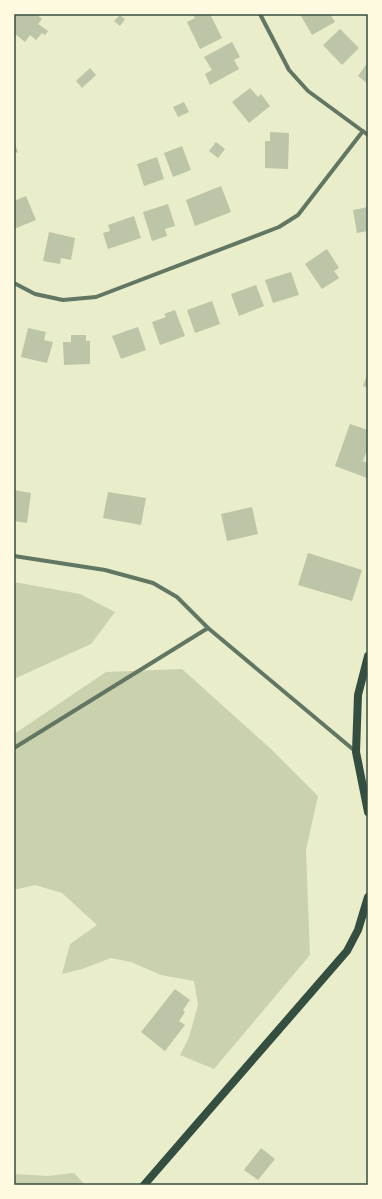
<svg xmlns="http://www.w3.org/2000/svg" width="382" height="1199" font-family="Rubik,sans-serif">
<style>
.green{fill:#cad2ad}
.building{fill:#bcc5a7}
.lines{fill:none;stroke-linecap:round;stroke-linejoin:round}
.minor{stroke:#617663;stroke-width:4}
.secondary{stroke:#344e41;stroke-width:8}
.neatline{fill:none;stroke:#344e41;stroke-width:1.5}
</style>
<rect width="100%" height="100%" fill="#e9edc9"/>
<g class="green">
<path d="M14,582L80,594L115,612L91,644L14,679Z"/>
<path d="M182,669L270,748L318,796L306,850L310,955L214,1069L180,1055L189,1037L198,1005L194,981L161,975L131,962L111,958L82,969L62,974L70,944L97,925L62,893L35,885L14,890V734L106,672Z"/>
<path d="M74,1173L85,1185H14V1174L47,1176Z"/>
</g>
<g class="building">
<path d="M14,14H36L42,19L38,24L48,31L45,35L42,33L36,40L30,35L25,42L14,33Z"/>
<path d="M193,14H210L222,38L200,49L187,22L195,18Z"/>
<path d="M300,14H330L335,22L312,35Z"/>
<path d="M120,15L125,19L120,26L114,21Z"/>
<path d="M340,29L359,48L342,65L323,45Z"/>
<path d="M232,42L240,57L234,60L239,69L210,85L205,74L212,70L204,57Z"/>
<path d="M368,62V84L358,76Z"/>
<path d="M90,68L96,75L82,88L76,81Z"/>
<path d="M250,88L258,97L261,94L270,106L249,123L232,102Z"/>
<path d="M184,102L189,112L178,117L173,107Z"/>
<path d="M270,132L289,133L288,169L265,168V141H270Z"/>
<path d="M14,142L18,152L14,154Z"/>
<path d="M216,142L225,149L218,158L209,151Z"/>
<path d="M182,146L191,170L173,177L164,153Z"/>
<path d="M157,157L164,179L144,186L137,164Z"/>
<path d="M221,186L231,212L195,226L186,200Z"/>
<path d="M26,196L36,220L14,229V201Z"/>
<path d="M168,204L175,226L165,229L167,236L152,241L143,212Z"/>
<path d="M368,207V231L357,233L353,210Z"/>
<path d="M134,216L141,238L108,249L103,233L110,231L108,225Z"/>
<path d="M49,232L75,238L71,260L61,258L60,264L43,261Z"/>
<path d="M327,249L339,268L334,271L339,278L322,289L305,264Z"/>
<path d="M291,272L299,295L273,303L265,280Z"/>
<path d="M256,285L264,306L239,316L231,294Z"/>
<path d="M212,301L220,324L195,333L187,310Z"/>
<path d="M175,310L185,336L160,345L152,322L166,317L164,314Z"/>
<path d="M138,327L146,350L121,359L112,336Z"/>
<path d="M28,328L46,332L44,340L53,342L47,363L21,357Z"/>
<path d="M71,335H86V341H90V364L64,365L63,342H71Z"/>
<path d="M368,372V388L363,386Z"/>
<path d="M350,424L368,430V447L363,461L368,463L367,478L335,466Z"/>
<path d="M14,490L31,493L27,523L14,521Z"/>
<path d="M108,492L146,498L141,525L103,518Z"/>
<path d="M252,507L258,534L227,541L221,514Z"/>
<path d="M308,553L362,570L352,601L298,585Z"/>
<path d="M175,989L190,1000L183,1010L185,1012L179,1021L185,1025L165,1051L141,1032Z"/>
<path d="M261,1148L275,1159L258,1180L244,1170Z"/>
</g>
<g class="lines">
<g class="minor">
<path d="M260,14L289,70L308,91L368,135"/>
<path d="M14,283L35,294L63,300L96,297L279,227L298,215L363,131"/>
<path d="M14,556L105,570L153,583L177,597L208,628L355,751"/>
<path d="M14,748L208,628"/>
</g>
<g class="secondary">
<path d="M368,656L358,695L356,752L368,812"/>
<path d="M144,1185L347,951L358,930L368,897"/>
</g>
</g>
<rect width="382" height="1199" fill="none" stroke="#fefae0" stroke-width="30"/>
<rect x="15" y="15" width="352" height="1169" class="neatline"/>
</svg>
